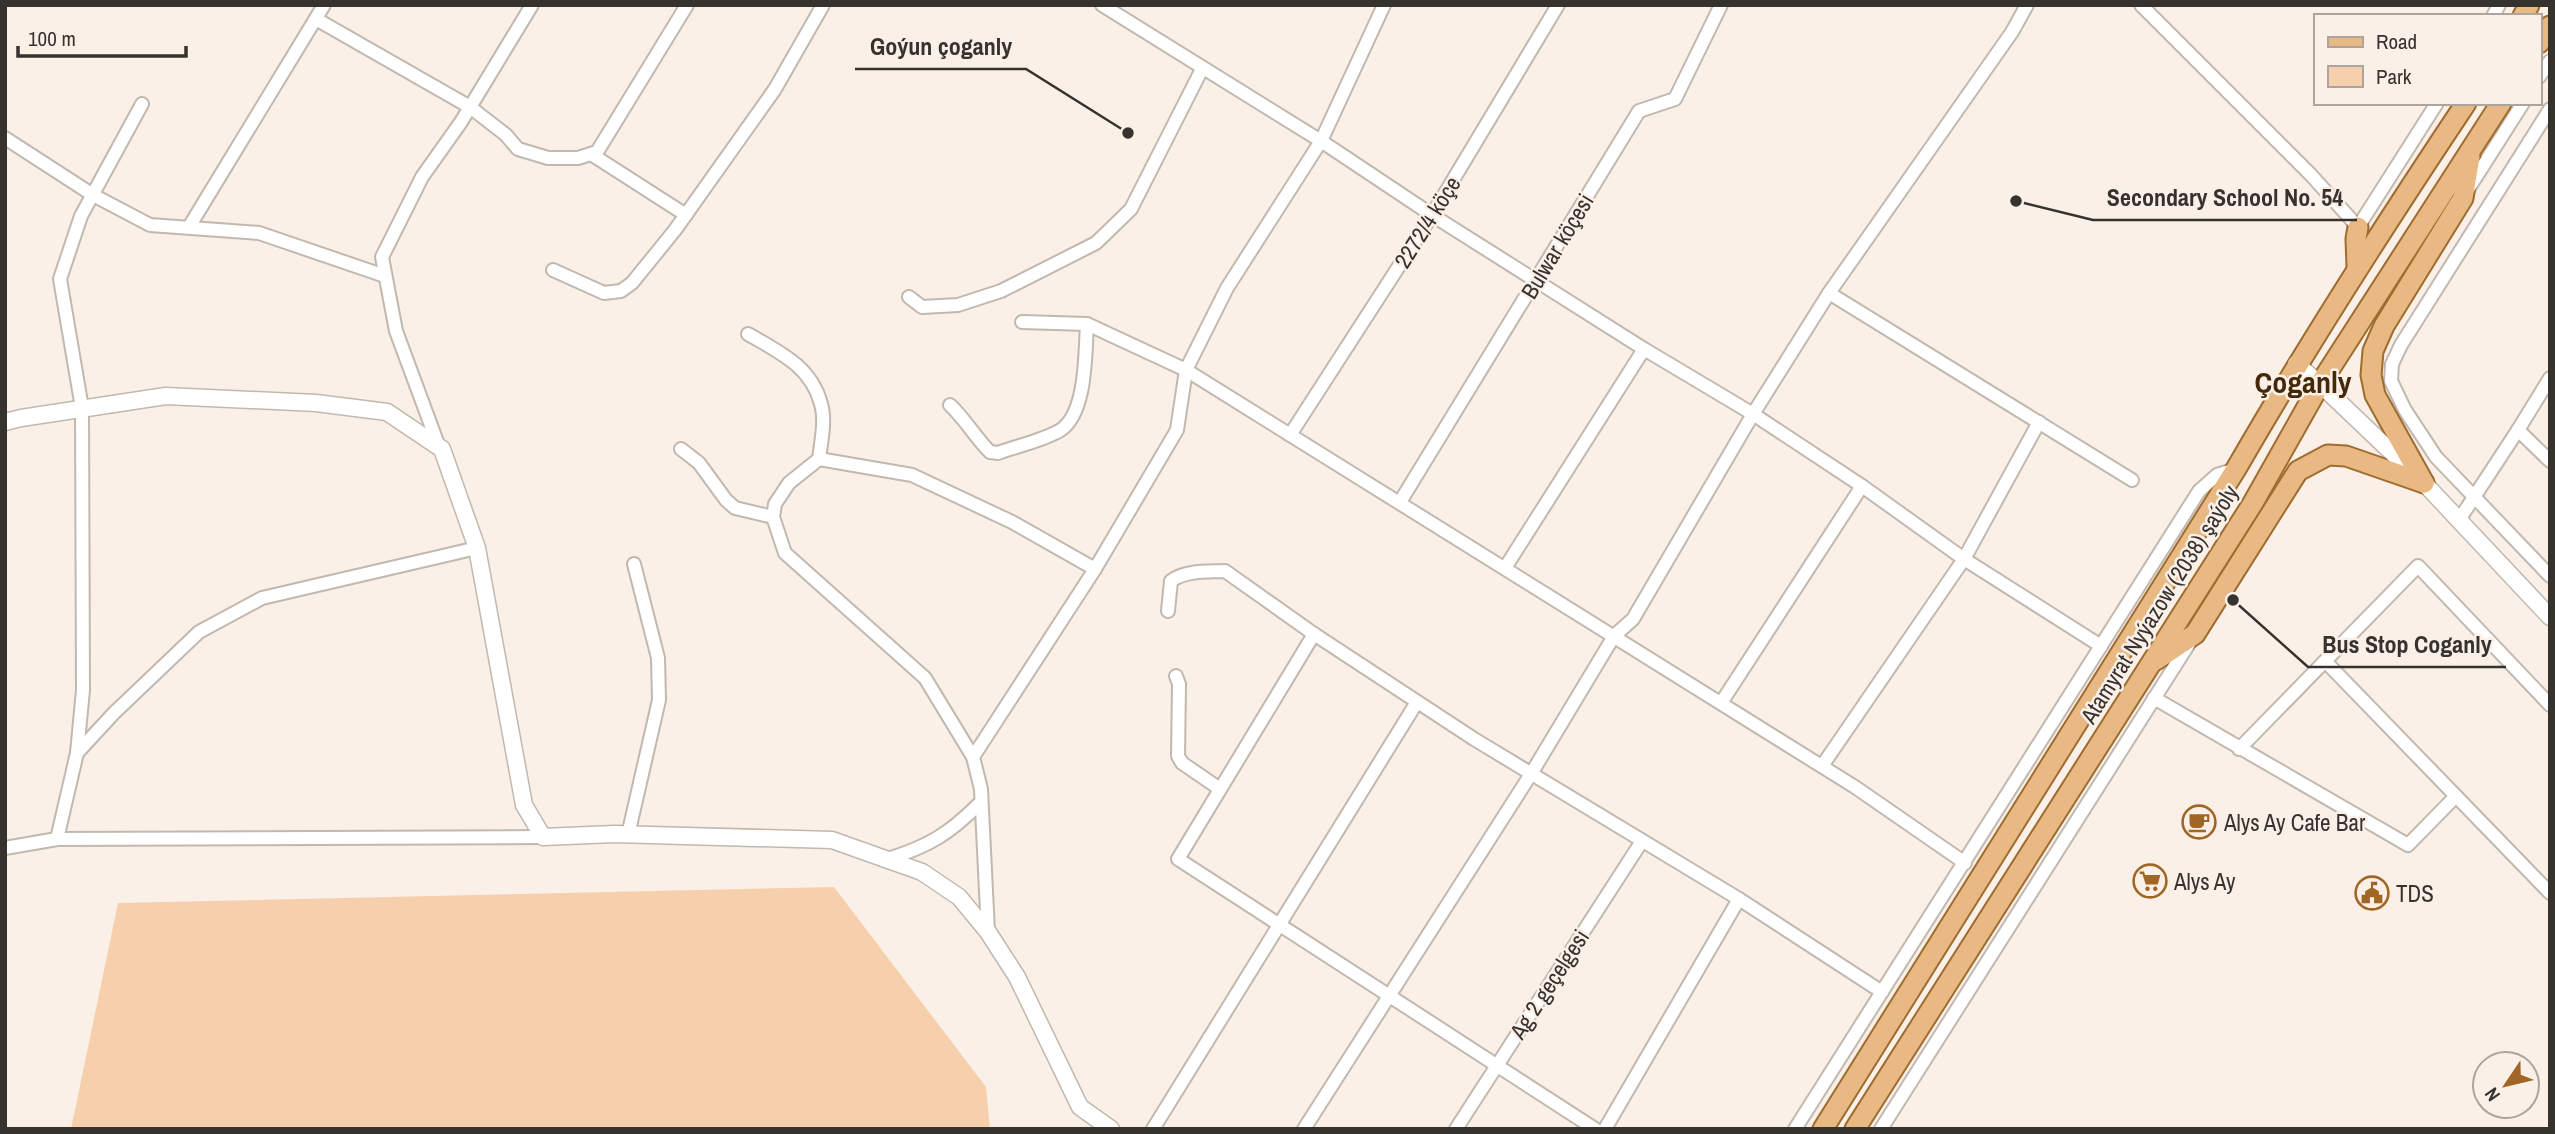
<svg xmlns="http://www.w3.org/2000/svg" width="2555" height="1134" font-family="'Archivo Narrow',sans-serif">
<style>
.green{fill:#f6d0ac}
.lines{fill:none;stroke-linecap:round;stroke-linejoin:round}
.minor-casing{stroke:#c1b8af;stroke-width:16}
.tertiary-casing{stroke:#c1b8af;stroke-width:19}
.primary-casing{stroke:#9f6c30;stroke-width:23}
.minor{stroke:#fff;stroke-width:12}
.tertiary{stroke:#fff;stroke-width:16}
.primary{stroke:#e8b983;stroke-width:19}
.labels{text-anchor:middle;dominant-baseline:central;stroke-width:5;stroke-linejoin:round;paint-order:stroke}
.street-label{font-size:23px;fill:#36322e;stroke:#fbf0e7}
.poi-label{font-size:23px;fill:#36322e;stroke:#fbf0e7;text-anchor:start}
.district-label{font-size:30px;font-weight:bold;fill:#442809;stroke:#fbf0e7}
.leader{fill:none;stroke:#36322e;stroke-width:2.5}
.callout-dot{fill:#36322e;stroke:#fbf0e7;stroke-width:2.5}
.callout-label{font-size:24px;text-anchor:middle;font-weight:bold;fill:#36322e;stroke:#fbf0e7;stroke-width:5;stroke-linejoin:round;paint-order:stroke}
</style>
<rect width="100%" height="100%" fill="#fbf0e7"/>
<path class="green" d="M834,887L986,1087L990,1129H71L118,903Z"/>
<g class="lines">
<defs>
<g id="minor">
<path d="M1102,5L1321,141L1432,215L1644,349L1753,414L1862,486L1964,559L2101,646"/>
<path d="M2141,5L2311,175L2358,227L2437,103"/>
<path d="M2493,16L2499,5"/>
<path d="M316,19L470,107L506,135L518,149L548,158H578L597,152L687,5"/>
<path d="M2539,77L2550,61"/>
<path d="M2550,109L2401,345L2392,364L2391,381L2405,410L2436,457L2550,576"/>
<path d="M5,138L93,195L150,225L259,233L385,276"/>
<path d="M591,154L686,215"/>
<path d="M2467,191L2523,103"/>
<path d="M189,227L324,5"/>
<path d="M553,270L604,293L621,291L632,283L675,230L775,89L823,5"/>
<path d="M1829,293L2132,480"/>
<path d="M909,297L922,307L958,305L1001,291L1096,243L1131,209L1202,69"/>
<path d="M1022,322L1087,324L1186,370L1855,787L1965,863"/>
<path d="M748,334C779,352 811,366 821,404C826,420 821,442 819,459L789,483L775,504L773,517L785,553L925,678L973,757L981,789L988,932"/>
<path d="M2550,378L2518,430L2550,461"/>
<path d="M950,405C965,419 975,437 990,452L998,453C1017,446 1041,441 1059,431C1087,415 1085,353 1087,324"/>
<path d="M1290,435L1432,215L1558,5"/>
<path d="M439,447L396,331L382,257L422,177L461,122L532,5"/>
<path d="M681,449L699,463L726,500L735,508L773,517"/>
<path d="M819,459L912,475L1012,522L1095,569"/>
<path d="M1400,502L1639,111L1675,99L1721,5"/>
<path d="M2459,520L2518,430"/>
<path d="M1505,568L1644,349"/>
<path d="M1168,611L1171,581C1186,570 1208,572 1225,571L1314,634L1474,739L1739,899L1882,992"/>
<path d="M1314,634L1178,859L1595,1129"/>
<path d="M2325,661L2550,893"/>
<path d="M1176,676L1179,684L1178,756L1182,763L1220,789"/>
<path d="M2154,698L2408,845L2456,796"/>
<path d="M1721,703L1862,486"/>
<path d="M2239,749L2418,566L2550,705"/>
<path d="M77,753L114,713L199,632L262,598L477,548"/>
<path d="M973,757L1095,569L1177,430L1186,370L1227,288L1321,141L1384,5"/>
<path d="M1822,766L1964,559L2039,422"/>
<path d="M628,835L659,700L658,658L634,564"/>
<path d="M57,839L77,753L83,690L82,408L60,279L81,216L142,104"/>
<path d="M5,848L57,839L543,837"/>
<path d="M888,859C929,846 949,834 980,803"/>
<path d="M1153,1129L1417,702"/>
<path d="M1304,1129L1531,774L1614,636L1633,619L1753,414L1829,293L2012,32L2027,5"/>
<path d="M1456,1129L1642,841"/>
<path d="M1605,1129L1739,899"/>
<path d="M1795,1129L2199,491L2217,475L2236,469"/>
<path d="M1881,1129L2190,642"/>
</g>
<g id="tertiary">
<path d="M2296,364L2320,384L2424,483L2550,617"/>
<path d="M5,422L21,418L166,396L316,403L387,412L442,449L477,548L524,805L543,837L614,834L832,840L922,872L959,897L988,932L1017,977L1080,1107L1111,1129"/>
</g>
<g id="primary">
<path d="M2523,16L2529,5"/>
<path d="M2539,43L2550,26"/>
<path d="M2357,267L2356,239L2358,227"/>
<path d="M2424,483L2375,395L2371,375L2373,351L2384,326L2463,198L2470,157"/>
<path d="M2156,660L2195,634L2298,471L2328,455L2346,456L2424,483"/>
<path d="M1823,1129L2236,469C2308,344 2386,223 2466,103"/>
<path d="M1855,1129L2253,503L2320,384L2501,103"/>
</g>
</defs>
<use href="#minor" class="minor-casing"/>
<use href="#tertiary" class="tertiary-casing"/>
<use href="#primary" class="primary-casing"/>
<use href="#minor" class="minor"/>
<use href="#tertiary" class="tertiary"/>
<use href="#primary" class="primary"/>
</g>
<defs>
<symbol id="cafe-ring" viewBox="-11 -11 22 22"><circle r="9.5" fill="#fbf0e7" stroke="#a06625" stroke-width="1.5"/><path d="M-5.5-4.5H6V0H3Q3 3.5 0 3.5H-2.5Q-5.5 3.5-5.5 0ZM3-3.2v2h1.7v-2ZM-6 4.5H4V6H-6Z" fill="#a06625"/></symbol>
<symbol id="supermarket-ring" viewBox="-11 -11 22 22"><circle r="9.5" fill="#fbf0e7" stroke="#a06625" stroke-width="1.5"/><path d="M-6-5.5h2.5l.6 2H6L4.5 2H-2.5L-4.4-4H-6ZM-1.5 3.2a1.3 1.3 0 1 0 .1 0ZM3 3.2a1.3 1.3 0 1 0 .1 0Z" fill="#a06625"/></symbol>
<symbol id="civic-ring" viewBox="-11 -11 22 22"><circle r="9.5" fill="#fbf0e7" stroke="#a06625" stroke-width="1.5"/><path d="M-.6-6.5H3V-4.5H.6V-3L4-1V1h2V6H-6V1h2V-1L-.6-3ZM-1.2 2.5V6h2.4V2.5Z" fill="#a06625"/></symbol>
</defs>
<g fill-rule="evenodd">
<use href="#cafe-ring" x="2180" y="803" width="38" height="38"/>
<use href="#supermarket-ring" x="2131" y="862" width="38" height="38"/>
<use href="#civic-ring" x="2353" y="874" width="38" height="38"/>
</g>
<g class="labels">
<g class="street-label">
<text transform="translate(1427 222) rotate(-58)">2272/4 köçe</text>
<text transform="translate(1557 246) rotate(-59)">Bulwar köçesi</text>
<text transform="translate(2159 604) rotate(-58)">Atamyrat Nyýazow (2038) şaýoly</text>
<text transform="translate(1549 984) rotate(-57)">Ag 2 geçelgesi</text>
</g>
<g class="poi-label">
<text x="2224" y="822">Alys Ay Cafe Bar</text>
<text x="2174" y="881">Alys Ay</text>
<text x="2396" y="893">TDS</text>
</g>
<g class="district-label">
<text x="2303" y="382">Çoganly</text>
</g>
</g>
<path class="leader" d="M1128 133L1026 69H855M2016 201L2093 220H2357M2233 600L2308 667H2506"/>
<g class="callout-dot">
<circle cx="1128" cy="133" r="7"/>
<circle cx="2016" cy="201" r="7"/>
<circle cx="2233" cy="600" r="7"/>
</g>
<g class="callout-label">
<text x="941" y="55">Goýun çoganly</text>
<text x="2225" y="206">Secondary School No. 54</text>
<text x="2407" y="653">Bus Stop Coganly</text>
</g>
<rect width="2555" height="1134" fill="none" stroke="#36322e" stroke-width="14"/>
<rect x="2314" y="14" width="228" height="91" fill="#fbf0e7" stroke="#aca49d" stroke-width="2"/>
<rect x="2328" y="37" width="35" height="10" fill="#e8b983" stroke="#aca49d" stroke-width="2"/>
<text x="2376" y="49" font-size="21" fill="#36322e">Road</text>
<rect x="2328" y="66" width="35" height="21" fill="#f6d0ac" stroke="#aca49d" stroke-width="2"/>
<text x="2376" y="84" font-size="21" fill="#36322e">Park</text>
<g transform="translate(2506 1085) rotate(235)"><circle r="33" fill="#fbf0e7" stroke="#aca49d" stroke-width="2"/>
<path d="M0-5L12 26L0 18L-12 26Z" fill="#a06625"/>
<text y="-10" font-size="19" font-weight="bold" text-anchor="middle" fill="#36322e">N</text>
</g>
<path d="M18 46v10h168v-10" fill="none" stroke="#36322e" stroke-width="3.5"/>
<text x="28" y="46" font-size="21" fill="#36322e" stroke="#fbf0e7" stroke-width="5" paint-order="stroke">100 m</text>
</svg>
